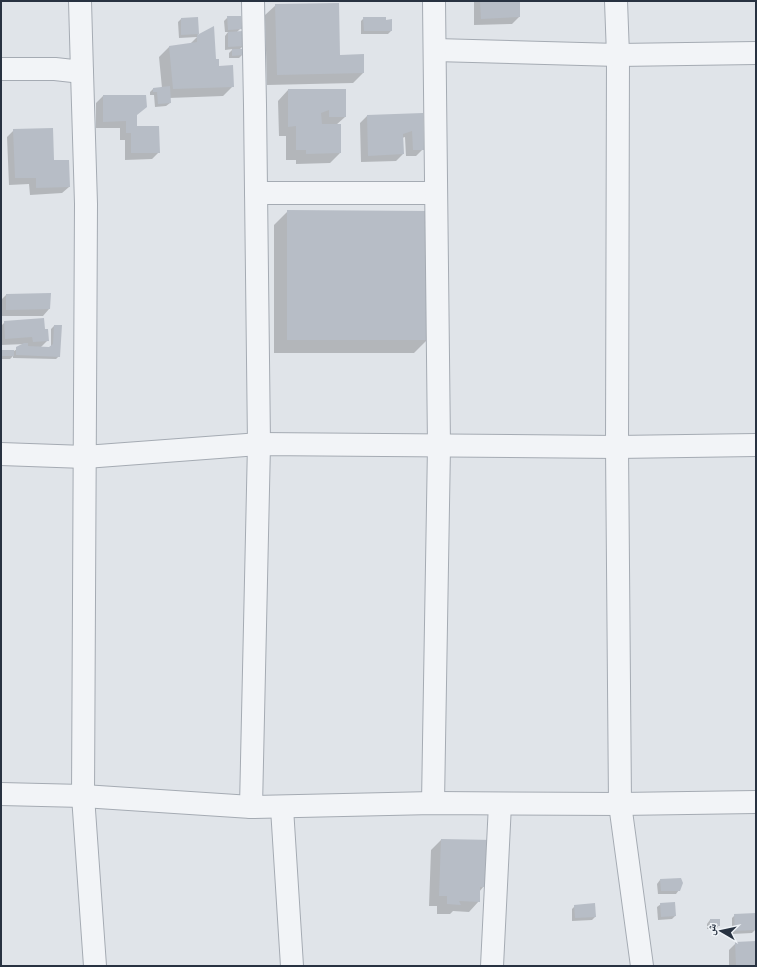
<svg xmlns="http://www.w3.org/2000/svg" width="757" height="967" font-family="'Exo 2','Noto Naskh Arabic',sans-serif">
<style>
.shadow{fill:#0003}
.building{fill:#b7bdc6}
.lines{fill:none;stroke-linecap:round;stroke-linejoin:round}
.minor-casing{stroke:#a5abb3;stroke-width:24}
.tertiary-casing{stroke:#a5abb3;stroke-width:24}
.minor{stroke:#f2f4f7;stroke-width:22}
.tertiary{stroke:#f2f4f7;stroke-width:22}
</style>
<rect width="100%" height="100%" fill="#e0e4e9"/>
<g class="shadow">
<path d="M474,1H519V17L512,24L474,25Z"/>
<path d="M276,5L339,56L363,73L353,83L267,85L265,15Z"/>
<path d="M228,17L241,28L237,32L243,46L239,50L242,55L239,58H229V53L233,49L225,50V36L228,32H225L224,21Z"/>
<path d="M197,18L198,36L218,67L233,86L223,96L169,98L170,103L166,106L155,107L154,95H150V92L153,89L162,88L159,57L169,47L190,44L197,37L179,38L178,22L181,19Z"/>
<path d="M364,18L385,21L391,31L388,34H361V21Z"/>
<path d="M288,90L345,117L336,125L340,153L330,163L296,164V160H286V136H279L278,101Z"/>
<path d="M103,96L136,127L159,152L152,159L125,160V140H120V128H96V103Z"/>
<path d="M422,114L423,149L416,156H406L405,137L402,138L403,154L396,161L361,162L360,123L367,116Z"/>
<path d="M14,130L53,161L69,187L62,193L30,195L29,184L9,185L7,137Z"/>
<path d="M288,211L427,340L414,353H274V225Z"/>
<path d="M6,295L49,309L43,316H1V300Z"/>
<path d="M5,322L44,331L48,340L40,348L51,347V329L54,326L59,356L56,359L13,358V356L10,359H1V351H14L25,344L1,345V326Z"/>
<path d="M441,840L493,863L485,871L484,886L479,892V901L469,912L453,911L450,914H437V906H429L431,850Z"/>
<path d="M660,880L679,890L676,894H658L657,884Z"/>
<path d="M661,904L675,916L672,919L658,920L657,907Z"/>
<path d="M575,906L595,917L592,920L572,921V909Z"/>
<path d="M735,915L755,930L752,933L732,934V918Z"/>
<path d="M710,920L719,925L716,929H707V924Z"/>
<path d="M756,942V966H729V950L736,943Z"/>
</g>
<g class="building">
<path d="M480,1H520V17L481,19Z"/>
<path d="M339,3L340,55L364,54V73L277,75L275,4Z"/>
<path d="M227,16H241L242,29L228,30Z"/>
<path d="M198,17L199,34L214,26L216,59H219V66L233,65L234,87L173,89L169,46L197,42V35L199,34L181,35V18Z"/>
<path d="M363,17H386V20L392,19V31H364Z"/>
<path d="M243,31L244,46L228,47V32Z"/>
<path d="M232,49H243V55L232,56Z"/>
<path d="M170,86L171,103L158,104L157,92H153V88Z"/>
<path d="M288,89H346V117H329V110L321,113L322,124H341V153L306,154V150H296V126L288,127Z"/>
<path d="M103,95H146L147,107L137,115V126H159L160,153H131V133H126V121L103,122Z"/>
<path d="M423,113L424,150H413L412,131L403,134L404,154L368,156L367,115Z"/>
<path d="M53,128L54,160H69L70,187L36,188V178H15L13,129Z"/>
<path d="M287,210L429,211L428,340H287Z"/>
<path d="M51,293L50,309L6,310V294Z"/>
<path d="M44,318L45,329H48L49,341L33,342L32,337L5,339L4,321Z"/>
<path d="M54,325H62L60,357L16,355V347L24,343H28V346L49,347L53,344Z"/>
<rect x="1" y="350" width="13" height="6"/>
<path d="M441,839L494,840V864L486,863L485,887H480V902L459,901L461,905L447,904V896H439Z"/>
<path d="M681,878L683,883L680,891H661L660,879Z"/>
<path d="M675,902L676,916L661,917L660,903Z"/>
<path d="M595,903L596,917L575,918L574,905Z"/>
<path d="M756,913V930L735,931L734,914Z"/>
<rect x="710" y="919" width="10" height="7"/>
<path d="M756,941V966H736L735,942Z"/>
</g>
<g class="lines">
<defs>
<g id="minor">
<path d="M616,1L618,55L617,447L620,804L642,966"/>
<path d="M435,50L618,55L756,53"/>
<path d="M1,69H55L82,72L80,1"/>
<path d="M82,72L86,204L83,796L95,966"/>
<path d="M256,193H436"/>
<path d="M1,454L85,457L259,444L617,447L756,445"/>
<path d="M433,803L439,446L434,1"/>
<path d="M251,807L259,444L255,105L253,1"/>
<path d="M282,808L292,966"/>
<path d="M492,966L500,804"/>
</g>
<path id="tertiary" d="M1,794L83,796L251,807L433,803L620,804L756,802"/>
</defs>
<use href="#minor" class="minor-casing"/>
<use href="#tertiary" class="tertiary-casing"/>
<use href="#minor" class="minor"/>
<use href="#tertiary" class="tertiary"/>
</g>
<rect width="757" height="967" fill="none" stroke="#283241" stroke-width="4"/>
<g transform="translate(721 931) rotate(279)" stroke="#eff3f7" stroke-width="3" paint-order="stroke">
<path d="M0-3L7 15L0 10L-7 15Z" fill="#283241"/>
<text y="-6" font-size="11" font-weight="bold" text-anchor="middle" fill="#283241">ش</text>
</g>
</svg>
